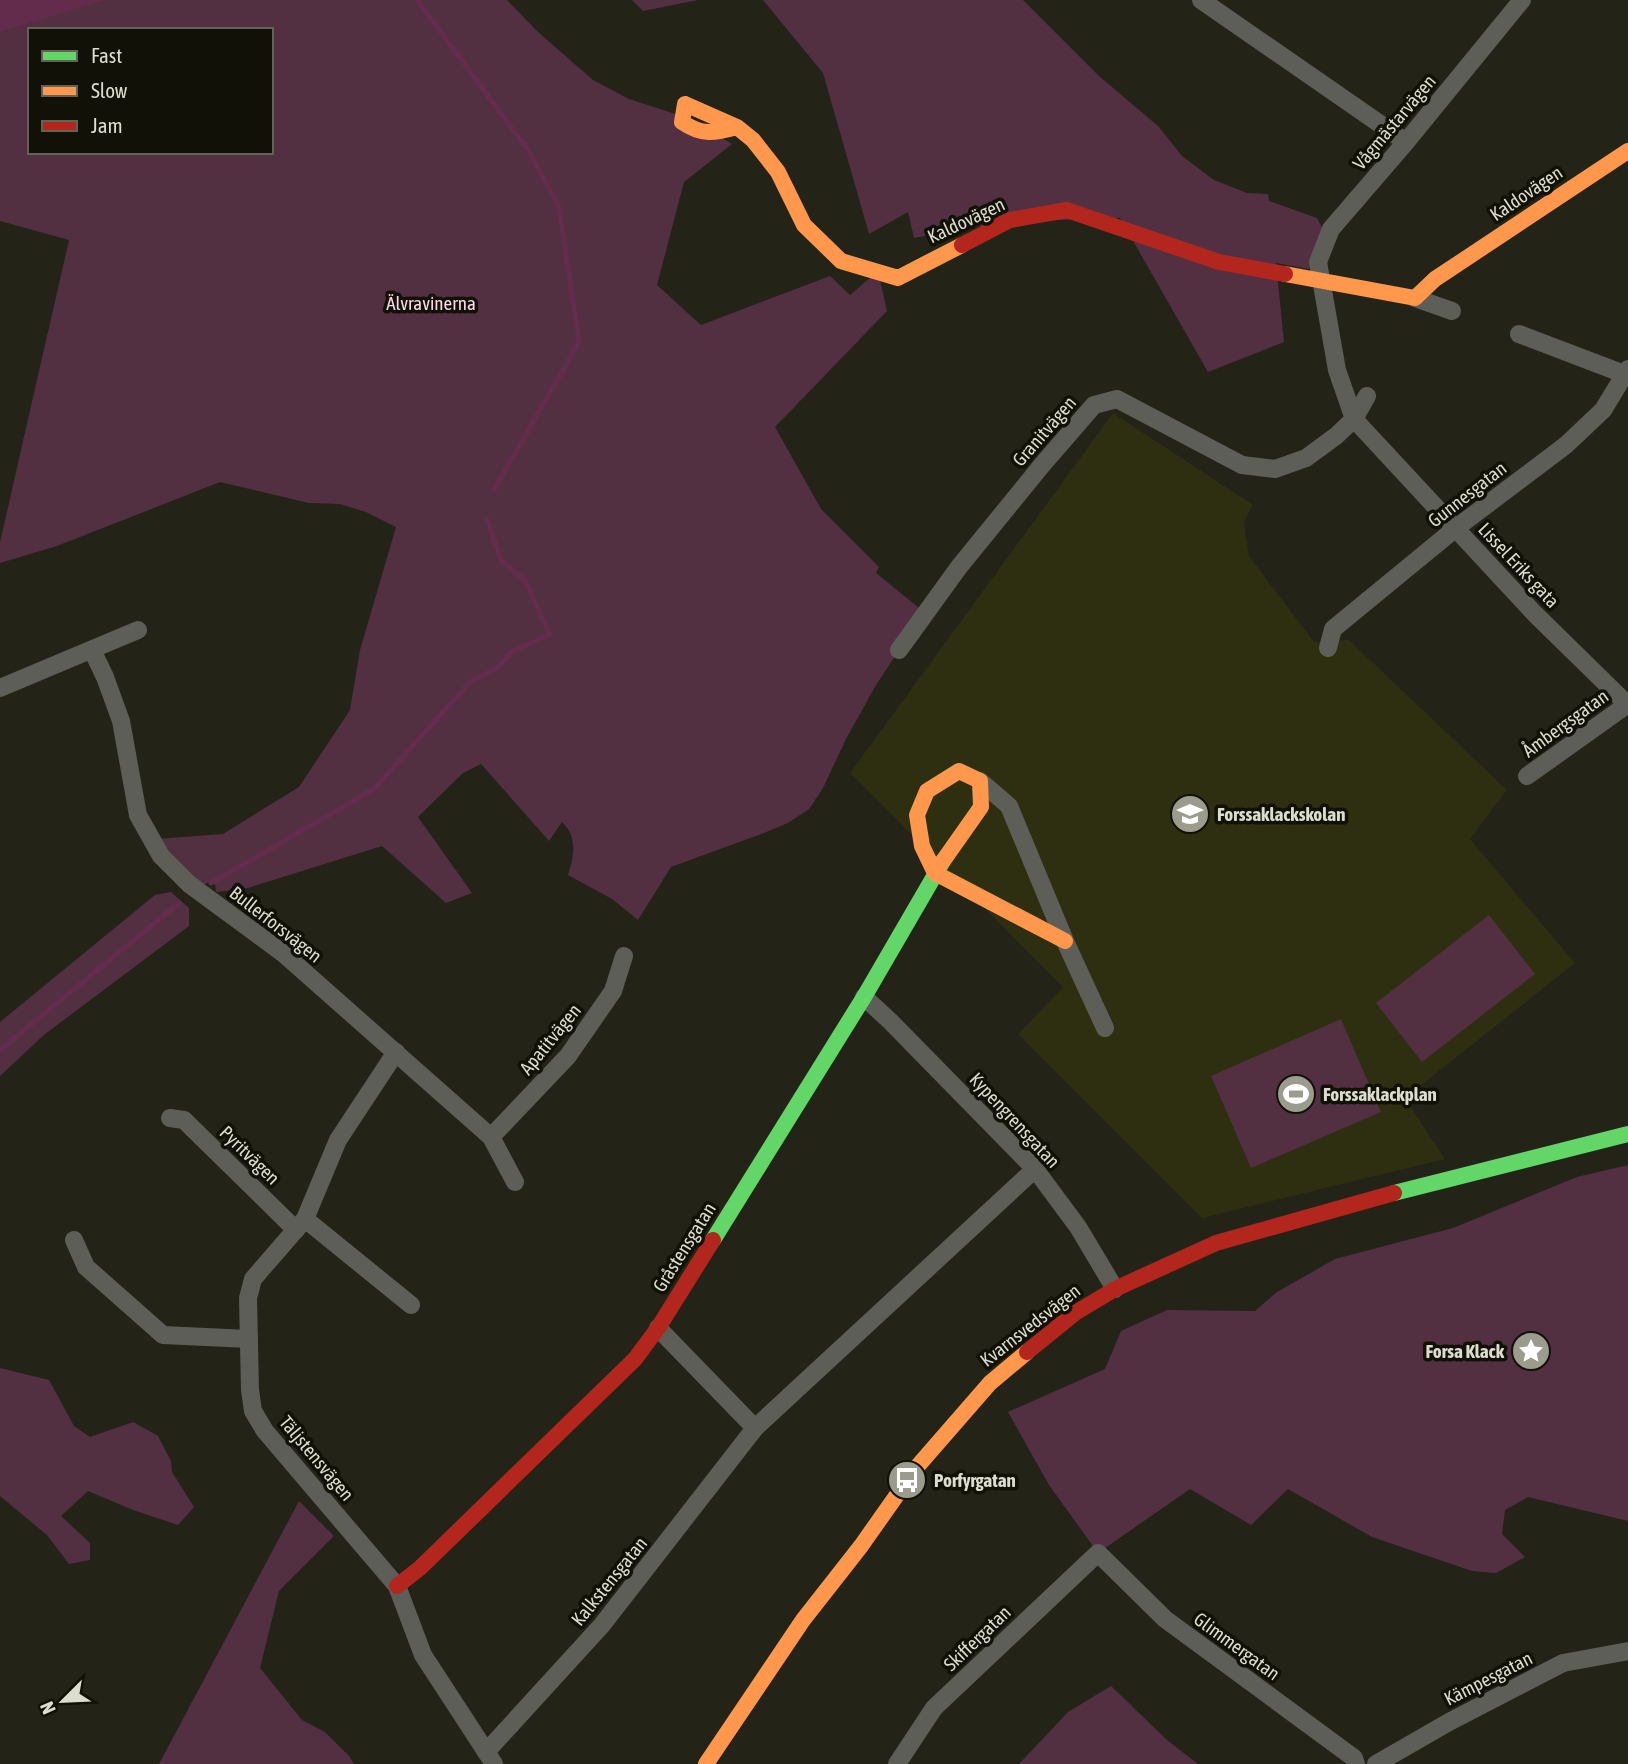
<svg xmlns="http://www.w3.org/2000/svg" width="1628" height="1764" font-family="'Asap Condensed',sans-serif">
<style>
.built{fill:#2e2e11}
.green{fill:#523041;fill-rule:evenodd}
.water{fill:#632c4c}
.lines{fill:none;stroke-linecap:round;stroke-linejoin:round}
.stream{stroke:#632c4c;stroke-width:5}
.street{stroke:#5e5e59;stroke-width:18}
.fast{stroke:#63d668;stroke-width:16}
.slow{stroke:#ff974d;stroke-width:16}
.jam{stroke:#b3261e;stroke-width:16}
.labels{text-anchor:middle;dominant-baseline:central;stroke-width:7;stroke-linejoin:round;paint-order:stroke}
.street-label{font-size:19px;fill:#dcddce;stroke:#111107}
.park-label{font-size:19px;fill:#fed7eb;stroke:#111107}
.poi-label{font-size:19px;font-weight:bold;fill:#dcddce;stroke:#111107;text-anchor:start}
</style>
<rect width="100%" height="100%" fill="#232317"/>
<path class="built" d="M1113,413L1253,505L1244,522L1249,556L1314,642L1349,640L1507,790L1470,839L1575,963L1405,1098L1445,1159L1202,1218L1018,1034L1063,987L850,773Z"/>
<g class="green">
<path d="M22,0H507L538,32L593,80L629,99L688,118L732,144L684,182L657,285L701,325L830,276L850,295L878,271L887,311L775,427L821,509L879,567L876,573L924,612L876,685L846,739L823,788L809,809L788,823L764,833L671,867L638,920L612,899L568,875C574,856 578,837 562,822L549,841L481,764L463,773L418,817L472,893L446,903L382,846L248,888L216,892L215,885L217,880L199,886L156,839L223,834L299,787L350,710L360,650L396,527L366,512L340,504L309,503L220,482L57,546L0,563V542L69,240L0,221V13ZM30,30H271V152H30Z"/>
<path d="M632,0H698L643,11Z"/>
<path d="M763,0H1023L1099,76L1158,126L1182,156L1214,180L1247,193L1268,194L1269,201L1317,218L1324,231L1309,269L1276,263L1284,342L1208,372L1120,218L1001,222L914,238L908,212L869,234L823,73Z"/>
<path d="M171,892L189,908V926L45,1034L0,1076V1022L155,895Z"/>
<path d="M1489,915L1535,974L1422,1062L1376,1003Z"/>
<path d="M1341,1019L1381,1112L1251,1168L1211,1076Z"/>
<path d="M1628,1165V1521L1528,1497L1505,1510L1502,1534L1525,1557L1496,1573L1472,1571L1372,1537L1288,1489L1251,1525L1190,1489L1098,1553L1049,1485L1008,1412L1105,1369L1121,1331L1167,1310L1255,1311L1277,1292L1335,1259L1453,1228L1577,1177Z"/>
<path d="M0,1368L49,1380L74,1426L90,1437L133,1422L158,1436L171,1461L172,1472L194,1507L178,1525L133,1510L88,1491L61,1516L90,1543V1560L69,1564L47,1535L0,1496Z"/>
<path d="M299,1501L334,1536L279,1591L260,1668L302,1720L325,1732L349,1756L354,1764H159Z"/>
<path d="M1111,1686L1167,1740L1198,1764H1019L1068,1712Z"/>
</g>
<path class="water" d="M0,0H104L0,32Z"/>
<g class="lines">
<g class="stream">
<path d="M417,0L528,150L559,207L579,342L494,490"/>
<path d="M211,883L374,789L470,682L497,668L514,650L550,635L525,580L501,561L487,519"/>
<path d="M0,1050L179,903"/>
</g>
<g class="street">
<path d="M1201,0L1406,142"/>
<path d="M1415,298L1452,311"/>
<path d="M1519,334L1624,374"/>
<path d="M1367,396L1354,419L1535,614L1628,705"/>
<path d="M1328,648L1333,629L1456,528L1566,445L1603,410L1628,369"/>
<path d="M92,650L105,677L121,721L138,815L161,856L189,884L284,954L491,1137L515,1182"/>
<path d="M899,650L959,567L1042,465L1094,405L1117,399L1242,465L1275,469L1306,458L1336,436L1354,419L1337,370L1318,262L1331,229L1406,142L1522,0"/>
<path d="M0,688L138,630"/>
<path d="M1527,776L1628,704"/>
<path d="M980,781L1009,806L1065,941L1105,1028"/>
<path d="M864,997L890,1021L1035,1169L1078,1227L1115,1289"/>
<path d="M396,1052L338,1140L305,1219L253,1279L248,1298L250,1390L253,1411L265,1431L397,1586L423,1655L494,1764"/>
<path d="M170,1118L184,1120L296,1230"/>
<path d="M491,1137L568,1056L613,991L624,956"/>
<path d="M305,1219L411,1305"/>
<path d="M74,1240L86,1267L163,1335L249,1339"/>
<path d="M658,1328L755,1428"/>
<path d="M486,1752L602,1625L755,1428L1035,1169"/>
<path d="M897,1764L934,1708L1098,1553L1165,1619L1354,1758L1356,1764"/>
<path d="M1376,1764L1449,1722L1563,1663L1628,1651"/>
</g>
<g class="fast">
<path d="M1394,1193L1628,1134"/>
<path d="M713,1240L864,997L943,861"/>
</g>
<g class="slow">
<path d="M737,127C715,133 702,136 682,122L685,104L737,127L753,140L778,172L804,225L841,261L898,278L962,245"/>
<path d="M1285,274L1415,298L1435,279L1628,151"/>
<path d="M943,861L981,807L980,781L959,771L927,791L917,815L922,846L935,873L1065,941"/>
<path d="M706,1764L803,1620L861,1546L916,1468L990,1383L1027,1352"/>
</g>
<g class="jam">
<path d="M962,245L1010,220L1067,210L1219,262L1285,274"/>
<path d="M1027,1352L1075,1313L1115,1289L1216,1243L1394,1193"/>
<path d="M397,1586L420,1568L635,1359L658,1328L713,1240"/>
</g>
</g>
<defs>
<symbol id="school-disc" viewBox="-11 -11 22 22"><circle r="9.5" fill="#9b9c8e" stroke="#111107"/><path d="M0-5L7-2L0 1L-7-2ZM-4 1L0 2.5L4 1V4Q0 6-4 4Z" fill="#fff"/></symbol>
<symbol id="stadium-disc" viewBox="-11 -11 22 22"><circle r="9.5" fill="#9b9c8e" stroke="#111107"/><path d="M0-5a6.5 5 0 1 0 0 10a6.5 5 0 1 0 0-10ZM-3.5-1.8h7v3.6h-7Z" fill="#fff"/></symbol>
<symbol id="sight-disc" viewBox="-11 -11 22 22"><circle r="9.5" fill="#9b9c8e" stroke="#111107"/><path d="M0-6L1.8-2.2L6-1.7L2.9 1.2L3.7 5.4L0 3.3L-3.7 5.4L-2.9 1.2L-6-1.7L-1.8-2.2Z" fill="#fff"/></symbol>
<symbol id="bus-disc" viewBox="-11 -11 22 22"><circle r="9.5" fill="#9b9c8e" stroke="#111107"/><path d="M-5-6H5V4H4V6H2V4H-2V6H-4V4H-5ZM-3.5-4V0h7V-4ZM-3.5 1.2v1.5H-2V1.2ZM2 1.2v1.5H3.5V1.2Z" fill="#fff"/></symbol>
</defs>
<g fill-rule="evenodd">
<use href="#school-disc" x="1168" y="792" width="44" height="44"/>
<use href="#stadium-disc" x="1274" y="1072" width="44" height="44"/>
<use href="#sight-disc" x="1509" y="1329" width="44" height="44"/>
<use href="#bus-disc" x="885" y="1458" width="44" height="44"/>
</g>
<g class="labels">
<g class="street-label">
<text transform="translate(1394 122) rotate(-50)">Vågmästarvägen</text>
<text transform="translate(1526 193) rotate(-34)">Kaldovägen</text>
<text transform="translate(966 220) rotate(-25)">Kaldovägen</text>
<text transform="translate(1044 431) rotate(-49)">Granitvägen</text>
<text transform="translate(1467 494) rotate(-38)">Gunnesgatan</text>
<text transform="translate(1519 565) rotate(47)">Lissel Eriks gata</text>
<text transform="translate(1565 723) rotate(-36)">Åmbergsgatan</text>
<text transform="translate(276 924) rotate(38)">Bullerforsvägen</text>
<text transform="translate(550 1039) rotate(-51)">Apatitvägen</text>
<text transform="translate(1015 1120) rotate(47)">Kypengrensgatan</text>
<text transform="translate(250 1155) rotate(44)">Pyritvägen</text>
<text transform="translate(684 1247) rotate(-58)">Gråstensgatan</text>
<text transform="translate(1030 1325) rotate(-38)">Kvarnsvedsvägen</text>
<text transform="translate(317 1458) rotate(50)">Täljstensvägen</text>
<text transform="translate(609 1581) rotate(-51)">Kalkstensgatan</text>
<text transform="translate(977 1638) rotate(-44)">Skiffergatan</text>
<text transform="translate(1237 1646) rotate(36)">Glimmergatan</text>
<text transform="translate(1488 1678) rotate(-27)">Kämpesgatan</text>
</g>
<g class="park-label">
<text x="431" y="303">Älvravinerna</text>
</g>
<g class="poi-label">
<text x="1217" y="814">Forssaklackskolan</text>
<text x="1323" y="1094">Forssaklackplan</text>
<text x="1504" y="1351" text-anchor="end">Forsa Klack</text>
<text x="934" y="1480">Porfyrgatan</text>
</g>
</g>
<rect x="28" y="28" width="245" height="126" fill="#111107" stroke="#626357" stroke-width="2"/>
<rect x="42" y="51" width="35" height="10" fill="#63d668" stroke="#626357" stroke-width="2"/>
<text x="91" y="63" font-size="21" fill="#dcddce">Fast</text>
<rect x="42" y="86" width="35" height="10" fill="#ff974d" stroke="#626357" stroke-width="2"/>
<text x="91" y="98" font-size="21" fill="#dcddce">Slow</text>
<rect x="42" y="121" width="35" height="10" fill="#b3261e" stroke="#626357" stroke-width="2"/>
<text x="91" y="133" font-size="21" fill="#dcddce">Jam</text>
<g transform="translate(63 1701) rotate(246)" stroke="#111107" stroke-width="5" paint-order="stroke">
<path d="M0-5L12 26L0 18L-12 26Z" fill="#dcddce"/>
<text y="-10" font-size="19" font-weight="bold" text-anchor="middle" fill="#dcddce">N</text>
</g>
</svg>
